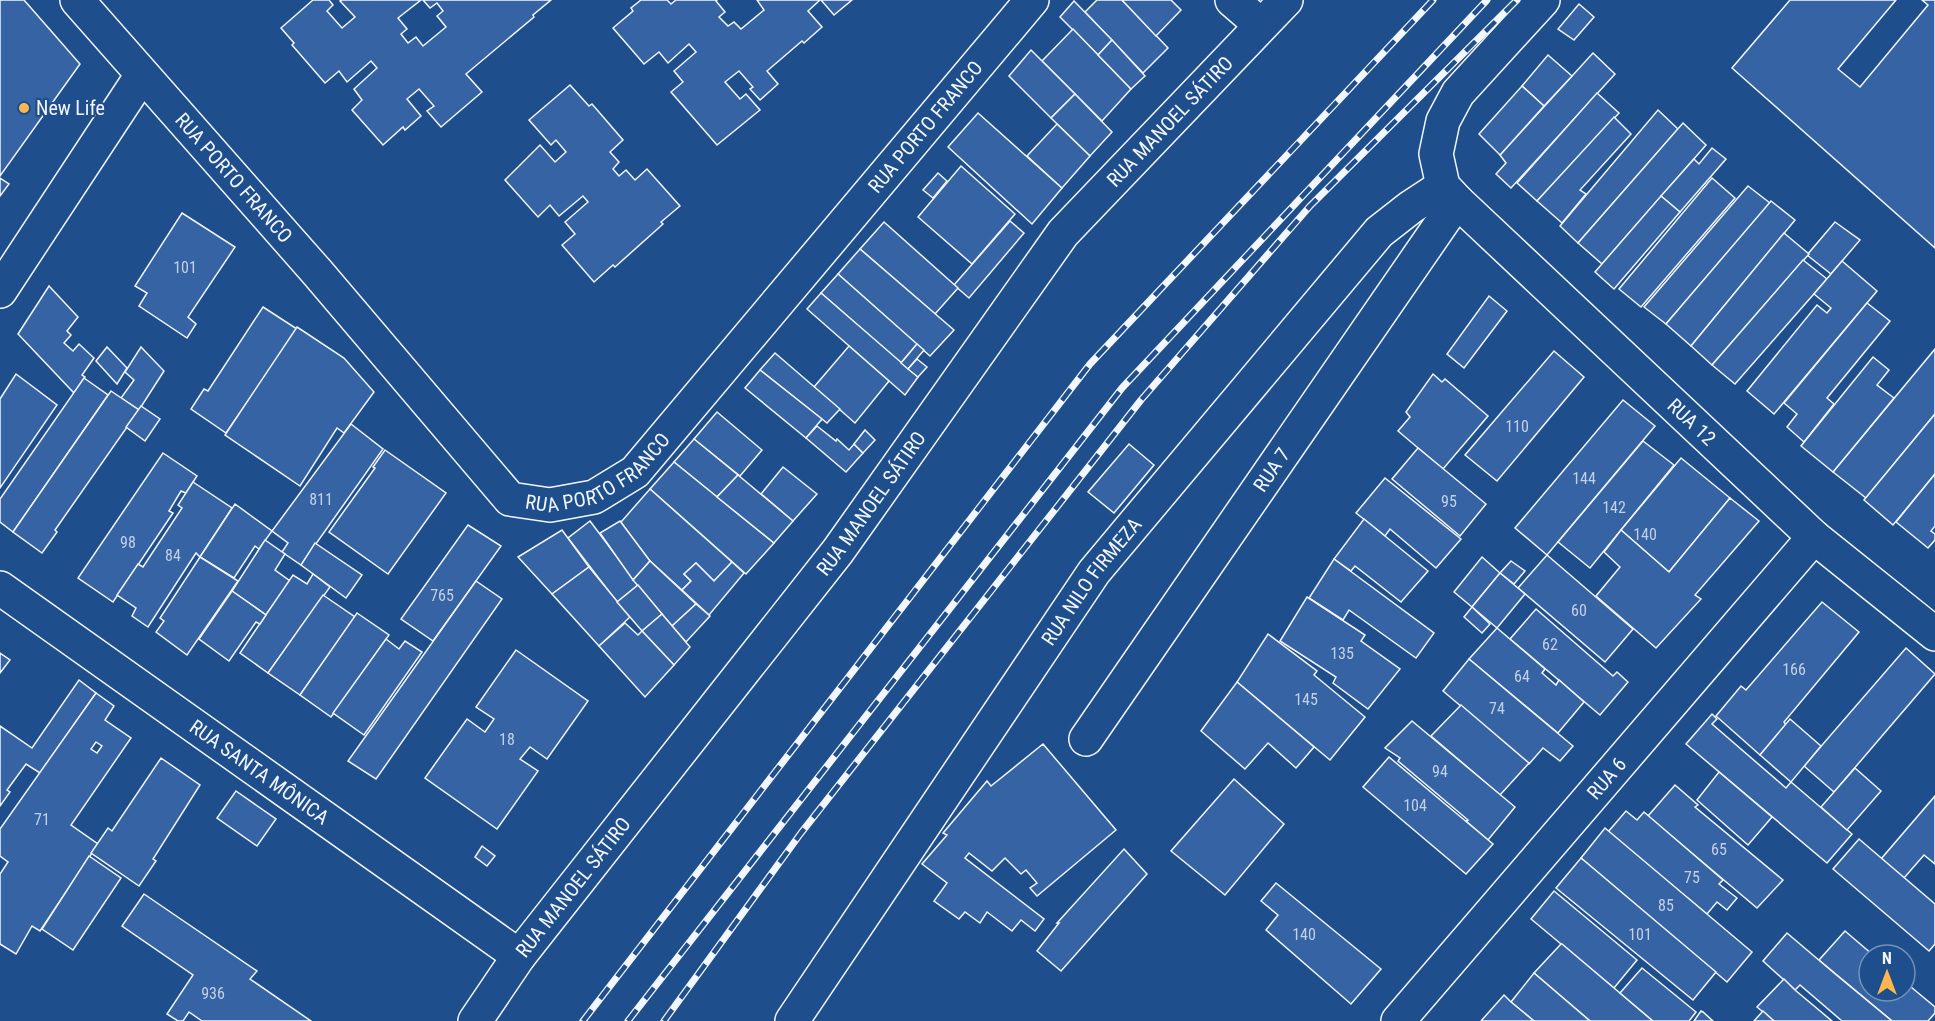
<svg xmlns="http://www.w3.org/2000/svg" width="1935" height="1021" font-family="'Roboto Condensed',sans-serif">
<style>
.building{fill:#3563a3;stroke:#f2f6ff;stroke-width:1.5;fill-rule:evenodd}
.lines{fill:none;stroke-linecap:round;stroke-linejoin:round}
.street-casing{stroke:#f2f6ff;stroke-width:36}
.street{stroke:#1f4e8c;stroke-width:33}
.rail-casing{stroke:#f2f6ff;stroke-width:7}
.rail{stroke:#1f4e8c;stroke-width:4.5;stroke-dasharray:14;stroke-linecap:butt}
.poi-dot{fill:#ffb74d;stroke:#1f4e8c;stroke-width:2}
.labels{text-anchor:middle;dominant-baseline:central;stroke-width:4.5;stroke-linejoin:round;paint-order:stroke}
.number-label{font-size:16px;fill:#c3d1e8}
.poi-label{font-size:20px;fill:#f2f6ff;stroke:#1f4e8c;text-anchor:start}
.street-label{font-size:20px;fill:#f2f6ff;stroke:#1f4e8c}
</style>
<rect width="100%" height="100%" fill="#1f4e8c"/>
<g class="building">
<path d="M0,0H24L80,64L0,176Z"/>
<path d="M313,0H329L333,5L327,11L342,28L355,17L340,1L342,0H421L398,18L407,29L401,34L408,43L416,37L423,46L446,27L437,16L443,11L437,3L430,8L423,0H551L533,15L534,17L466,74L482,92L441,127L427,111L434,106L419,89L407,99L421,116L405,130L403,127L383,145L352,110L362,100L354,89L377,68L371,61L347,82L339,71L325,83L292,45L294,43L281,28Z"/>
<path d="M641,0H667L671,4L676,0H717L716,1L725,12L719,17L728,26L734,22L741,29L764,10L757,0H820L808,11L822,27L804,43L802,41L767,71L778,84L760,100L750,89L753,87L739,71L725,82L740,99L746,94L760,110L717,145L671,92L683,82L674,71L696,52L689,44L668,63L659,52L644,64L613,28L633,11L631,8Z"/>
<path d="M821,0H852L834,15Z"/>
<path d="M1097,0H1122L1168,48L1143,73L1085,12Z"/>
<path d="M1122,0H1171L1181,10L1156,36Z"/>
<path d="M1790,0H1896L1838,69L1860,87L1928,5L1922,0H1935V248L1732,68Z"/>
<path d="M1074,1L1112,40L1098,55L1060,17Z"/>
<path d="M1579,4L1594,17L1574,40L1558,29Z"/>
<path d="M1073,29L1131,89L1102,121L1042,61Z"/>
<path d="M1112,40L1145,76L1131,89L1098,55Z"/>
<path d="M1031,50L1075,94L1051,118L1009,76Z"/>
<path d="M1593,53L1615,74L1511,188L1496,174L1506,163L1500,155Z"/>
<path d="M1548,55L1572,76L1544,106L1522,86Z"/>
<path d="M570,85L589,106L592,104L623,140L610,152L619,162L613,169L619,176L626,170L635,180L647,169L680,206L661,222L663,224L615,267L613,265L594,282L562,245L575,234L565,222L588,202L583,196L559,216L550,205L538,217L505,180L540,145L555,162L566,152L556,140L551,145L529,120Z"/>
<path d="M1522,86L1544,106L1500,155L1479,134Z"/>
<path d="M1597,93L1619,113L1537,201L1517,183Z"/>
<path d="M1075,94L1112,132L1090,156L1051,118Z"/>
<path d="M1658,110L1678,129L1578,243L1560,226Z"/>
<path d="M978,113L1062,188L1032,224L948,147Z"/>
<path d="M1614,117L1631,134L1580,190L1586,194L1562,223L1537,201Z"/>
<path d="M1683,123L1706,145L1602,264L1578,243Z"/>
<path d="M1057,124L1090,156L1062,188L1027,156Z"/>
<path d="M1712,148L1726,159L1680,212L1661,196L1694,159L1699,164Z"/>
<path d="M961,166L1015,214L972,264L918,217Z"/>
<path d="M938,173L947,181L933,198L923,190Z"/>
<path d="M0,178L9,184L0,196Z"/>
<path d="M1712,178L1735,198L1641,307L1619,289Z"/>
<path d="M1748,186L1770,203L1666,324L1644,307Z"/>
<path d="M1661,196L1680,212L1614,289L1595,272Z"/>
<path d="M1771,201L1795,220L1691,346L1666,324Z"/>
<path d="M182,213L235,247L188,317L196,324L187,338L139,306L147,293L135,286Z"/>
<path d="M1010,221L1024,233L969,298L954,285Z"/>
<path d="M884,222L958,288L935,314L860,249Z"/>
<path d="M1835,222L1860,240L1831,274L1807,255Z"/>
<path d="M1784,233L1809,254L1712,365L1691,346Z"/>
<path d="M860,249L954,330L930,356L838,274Z"/>
<path d="M1803,260L1827,279L1735,384L1712,365Z"/>
<path d="M1842,261L1877,291L1774,414L1747,391L1817,305L1827,313L1831,308L1814,294Z"/>
<path d="M838,274L917,344L901,363L821,293Z"/>
<path d="M49,286L78,317L67,331L71,335L64,343L73,351L79,344L94,358L82,375L85,377L74,393L18,334Z"/>
<path d="M821,293L918,377L905,395L807,309Z"/>
<path d="M1489,296L1507,311L1464,368L1447,354Z"/>
<path d="M1867,303L1890,321L1827,398L1834,404L1804,442L1787,427L1797,414L1784,403Z"/>
<path d="M263,307L297,329L226,433L191,409L204,389L208,391Z"/>
<path d="M297,327L344,358L374,392L344,433L337,428L300,486L225,435Z"/>
<path d="M917,344L924,350L908,369L901,363Z"/>
<path d="M849,346L889,381L855,423L814,387Z"/>
<path d="M107,347L127,368L117,384L96,361Z"/>
<path d="M141,347L164,371L139,410L121,398L134,380L125,372Z"/>
<path d="M1935,349V414L1866,498L1833,472Z"/>
<path d="M1554,351L1584,377L1497,481L1465,455Z"/>
<path d="M775,353L840,409L827,423L760,370Z"/>
<path d="M1873,357L1889,370L1877,385L1894,398L1833,472L1801,446Z"/>
<path d="M917,359L927,367L918,377L908,369Z"/>
<path d="M760,370L822,419L806,438L745,388Z"/>
<path d="M16,374L57,405L0,488V399Z"/>
<path d="M1433,374L1442,382L1445,379L1488,416L1443,469L1398,431L1410,417L1406,412Z"/>
<path d="M84,378L108,395L13,532L0,522V499Z"/>
<path d="M111,391L139,410L55,530L57,532L42,553L13,532Z"/>
<path d="M1623,400L1655,426L1547,555L1515,528Z"/>
<path d="M141,406L160,419L145,441L126,427Z"/>
<path d="M717,412L762,450L740,476L694,439Z"/>
<path d="M1935,414V474L1893,525L1864,500Z"/>
<path d="M351,424L383,449L301,565L282,552L288,543L272,531Z"/>
<path d="M817,426L836,441L837,439L849,450L854,444L863,453L846,472L806,438Z"/>
<path d="M865,430L875,440L863,453L854,444Z"/>
<path d="M694,439L738,475L717,497L674,462Z"/>
<path d="M1643,441L1674,465L1590,568L1558,542Z"/>
<path d="M1129,444L1154,465L1114,513L1088,492Z"/>
<path d="M1418,448L1486,504L1460,536L1392,479Z"/>
<path d="M385,450L446,493L388,574L329,532L375,468L373,467Z"/>
<path d="M163,453L197,476L186,493L181,491L169,511L173,513L113,602L78,578Z"/>
<path d="M1681,458L1730,498L1669,572L1621,530Z"/>
<path d="M674,462L774,543L746,574L650,489Z"/>
<path d="M783,467L817,494L793,521L761,494Z"/>
<path d="M1935,474V526L1931,531L1935,534V540L1928,548L1896,522Z"/>
<path d="M738,475L793,521L774,543L717,497Z"/>
<path d="M1385,478L1461,539L1436,568L1390,529L1385,536L1356,513Z"/>
<path d="M193,482L232,508L200,557L196,553L148,627L132,616L136,608L117,595L138,564L143,567L182,508L178,505Z"/>
<path d="M650,489L732,562L714,581L696,563L684,574L691,581L682,590L649,560L622,524L621,522Z"/>
<path d="M1730,498L1759,521L1695,595L1701,599L1656,648L1596,596L1620,567L1604,552L1621,530L1669,572Z"/>
<path d="M235,504L272,531L259,549L255,546L234,578L200,557Z"/>
<path d="M1364,519L1428,571L1401,602L1355,566L1351,571L1334,559Z"/>
<path d="M590,521L638,585L617,602L568,538Z"/>
<path d="M620,521L650,561L633,580L600,533Z"/>
<path d="M468,525L501,546L433,641L401,619Z"/>
<path d="M562,530L589,567L552,594L518,557Z"/>
<path d="M265,540L285,554L275,570L290,581L266,615L232,591Z"/>
<path d="M315,543L362,575L346,598L301,565Z"/>
<path d="M1547,555L1633,629L1605,662L1518,588Z"/>
<path d="M200,557L238,581L187,655L156,632L164,621L160,618Z"/>
<path d="M1482,557L1500,573L1472,607L1454,592Z"/>
<path d="M1334,559L1434,633L1416,658L1349,610L1343,620L1309,598Z"/>
<path d="M650,561L696,604L672,626L633,580Z"/>
<path d="M1511,561L1525,571L1514,584L1500,573Z"/>
<path d="M732,562L744,573L709,615L682,590L691,581L684,574L696,563L714,581Z"/>
<path d="M589,567L630,617L599,646L552,594Z"/>
<path d="M1500,573L1525,594L1497,628L1472,607Z"/>
<path d="M313,574L330,587L268,673L240,653L293,575L307,584Z"/>
<path d="M476,581L502,599L376,779L348,761Z"/>
<path d="M638,585L662,614L642,631L617,602Z"/>
<path d="M232,591L266,615L260,624L256,622L229,661L199,639Z"/>
<path d="M323,595L355,617L300,695L268,673Z"/>
<path d="M1307,597L1365,635L1361,641L1400,669L1368,709L1333,683L1336,677L1280,641Z"/>
<path d="M1822,602L1859,632L1784,722L1786,725L1760,755L1716,716L1741,686L1746,690Z"/>
<path d="M696,604L710,616L686,642L672,626Z"/>
<path d="M1472,607L1490,624L1482,633L1464,617Z"/>
<path d="M1536,609L1613,676L1617,672L1628,682L1600,715L1510,639Z"/>
<path d="M357,613L389,635L331,717L300,695Z"/>
<path d="M662,614L690,647L674,665L642,631Z"/>
<path d="M625,623L638,635L642,631L674,665L645,697L599,646Z"/>
<path d="M1497,628L1545,669L1542,673L1556,685L1559,680L1584,702L1558,733L1469,659Z"/>
<path d="M1268,634L1317,671L1314,675L1365,717L1330,760L1237,682Z"/>
<path d="M386,639L399,649L405,641L422,652L364,735L333,713Z"/>
<path d="M1906,648L1935,674L1834,792L1804,766Z"/>
<path d="M516,650L588,701L547,759L530,747L520,759L538,771L497,829L425,778L467,719L485,732L494,719L476,707Z"/>
<path d="M0,653L10,660L0,673Z"/>
<path d="M1469,659L1573,746L1560,761L1543,748L1529,764L1443,691Z"/>
<path d="M79,680L96,693L40,773L26,764L7,790L10,792L0,806V726L32,748Z"/>
<path d="M1237,682L1314,747L1296,768L1268,743L1245,769L1201,731Z"/>
<path d="M96,693L114,706L105,720L131,738L71,825L98,844L40,931L32,926L16,954L0,944V874L8,862L0,856V829ZM96,742L102,746L97,753L91,749Z"/>
<path d="M1461,705L1529,763L1500,795L1431,736Z"/>
<path d="M1712,714L1717,719L1712,724L1786,788L1791,782L1852,834L1827,863L1686,744Z"/>
<path d="M1790,719L1821,746L1791,782L1760,755Z"/>
<path d="M1412,721L1515,807L1488,840L1466,821L1468,820L1398,761L1400,758L1385,748Z"/>
<path d="M1043,744L1116,830L1037,896L1030,888L1037,883L1026,870L1021,874L1005,858L992,871L969,853L965,858L1044,919L1035,931L1021,920L1012,931L987,912L980,923L965,912L959,919L934,901L947,883L922,864L947,835L943,833L987,781L991,786Z"/>
<path d="M1389,757L1493,844L1466,874L1363,787Z"/>
<path d="M161,758L200,785L153,859L156,861L139,886L91,853L108,828L112,831Z"/>
<path d="M1855,768L1881,791L1847,830L1821,807Z"/>
<path d="M1719,772L1772,817L1748,845L1697,800Z"/>
<path d="M1234,779L1284,824L1225,895L1171,851Z"/>
<path d="M1675,785L1698,805L1695,807L1783,880L1757,908L1648,816Z"/>
<path d="M236,791L276,819L257,846L217,818Z"/>
<path d="M1935,796V864L1924,855L1904,878L1881,859Z"/>
<path d="M1626,811L1637,820L1644,812L1723,880L1719,884L1737,898L1727,910L1717,902L1707,914L1608,832Z"/>
<path d="M1605,828L1752,952L1727,982L1581,858Z"/>
<path d="M1859,839L1935,904V944L1929,951L1833,869Z"/>
<path d="M482,846L495,856L487,866L475,857Z"/>
<path d="M1124,849L1147,874L1061,971L1037,951L1059,923H1057Z"/>
<path d="M89,856L121,878L73,950L42,929Z"/>
<path d="M1581,858L1716,972L1693,1000L1556,888Z"/>
<path d="M1276,883L1381,969L1351,1004L1266,930L1278,915L1261,901Z"/>
<path d="M1554,891L1637,960L1614,988L1531,919Z"/>
<path d="M144,894L257,971L250,979L311,1021H202L189,1012L183,1021H178L167,1014L193,975L122,926Z"/>
<path d="M1845,931L1873,955H1869V991H1905V982L1935,1007V1013L1928,1021H1892L1819,960Z"/>
<path d="M1787,933L1834,973L1892,1021H1842L1800,985L1795,990L1763,961Z"/>
<path d="M1561,944H1562L1653,1021H1590L1534,973Z"/>
<path d="M1642,968L1696,1012L1689,1021H1653L1620,993Z"/>
<path d="M1534,973L1590,1021H1534L1511,1002Z"/>
<path d="M1784,979L1795,990L1832,1021H1774L1757,1007Z"/>
<path d="M1504,995L1511,1002L1534,1021H1481Z"/>
<path d="M1701,1011L1703,1012L1713,1021H1694Z"/>
<path d="M1763,1011L1774,1021H1754Z"/>
</g>
<g class="lines">
<defs>
<g id="street">
<path id="s1" d="M77,0L317,272L510,499L550,505L594,497L635,472L1032,0"/>
<path d="M1232,0L1261,25"/>
<path id="s2" d="M1543,0L1458,93L1443,121L1436,154L1443,186L1457,201L1814,537L1935,634"/>
<path d="M0,291L142,75"/>
<path id="s3" d="M0,588L519,956"/>
<path id="s4" d="M1086,739L1457,201"/>
<path id="s5" d="M475,1021L519,956L838,551L1063,233L1286,0"/>
<path id="s6" d="M792,1021L1094,572L1379,232L1411,207L1443,186"/>
<path id="s7" d="M1398,1021L1814,537"/>
</g>
</defs>
<use href="#street" class="street-casing"/>
<use href="#street" class="street"/>
<defs>
<g id="rail">
<path d="M583,1021L1090,364L1433,0"/>
<path d="M628,1021L1122,388L1487,0"/>
<path d="M664,1021L801,833L1141,400L1310,206L1517,0"/>
</g>
</defs>
<use href="#rail" class="rail-casing"/>
<use href="#rail" class="rail"/>
</g>
<circle class="poi-dot" cx="24" cy="108" r="6"/>
<g class="labels">
<g class="number-label">
<text x="185" y="267">101</text>
<text x="1517" y="426">110</text>
<text x="1584" y="478">144</text>
<text x="321" y="499">811</text>
<text x="1449" y="501">95</text>
<text x="1614" y="507">142</text>
<text x="1645" y="534">140</text>
<text x="128" y="542">98</text>
<text x="173" y="555">84</text>
<text x="442" y="595">765</text>
<text x="1579" y="610">60</text>
<text x="1550" y="644">62</text>
<text x="1342" y="653">135</text>
<text x="1794" y="669">166</text>
<text x="1522" y="676">64</text>
<text x="1306" y="699">145</text>
<text x="1497" y="708">74</text>
<text x="507" y="739">18</text>
<text x="1440" y="771">94</text>
<text x="1415" y="805">104</text>
<text x="42" y="819">71</text>
<text x="1719" y="849">65</text>
<text x="1692" y="877">75</text>
<text x="1666" y="905">85</text>
<text x="1304" y="934">140</text>
<text x="1640" y="934">101</text>
<text x="213" y="993">936</text>
</g>
<g class="poi-label">
<text x="36" y="108">New Life</text>
</g>
<g class="street-label">
<text stroke="none"><textPath href="#s5" startOffset="1138">RUA MANOEL SÁTIRO</textPath></text>
<text stroke="none"><textPath href="#s1" startOffset="1245">RUA PORTO FRANCO</textPath></text>
<text stroke="none"><textPath href="#s1" startOffset="237">RUA PORTO FRANCO</textPath></text>
<text stroke="none"><textPath href="#s2" startOffset="567">RUA 12</textPath></text>
<text stroke="none"><textPath href="#s1" startOffset="759">RUA PORTO FRANCO</textPath></text>
<text stroke="none"><textPath href="#s4" startOffset="327">RUA 7</textPath></text>
<text stroke="none"><textPath href="#s5" startOffset="652">RUA MANOEL SÁTIRO</textPath></text>
<text stroke="none"><textPath href="#s6" startOffset="532">RUA NILO FIRMEZA</textPath></text>
<text stroke="none"><textPath href="#s3" startOffset="318">RUA SANTA MÔNICA</textPath></text>
<text stroke="none"><textPath href="#s7" startOffset="320">RUA 6</textPath></text>
<text stroke="none"><textPath href="#s5" startOffset="166">RUA MANOEL SÁTIRO</textPath></text>
</g>
</g>
<g transform="translate(1887 973)"><circle r="28" fill="#1f4e8c" stroke="#7391ba" stroke-width="1.5"/>
<path d="M0-4.5L10 22L0 15L-10 22Z" fill="#ffb74d"/>
<text y="-9" font-size="16" font-weight="bold" text-anchor="middle" fill="#f2f6ff">N</text>
</g>
</svg>
